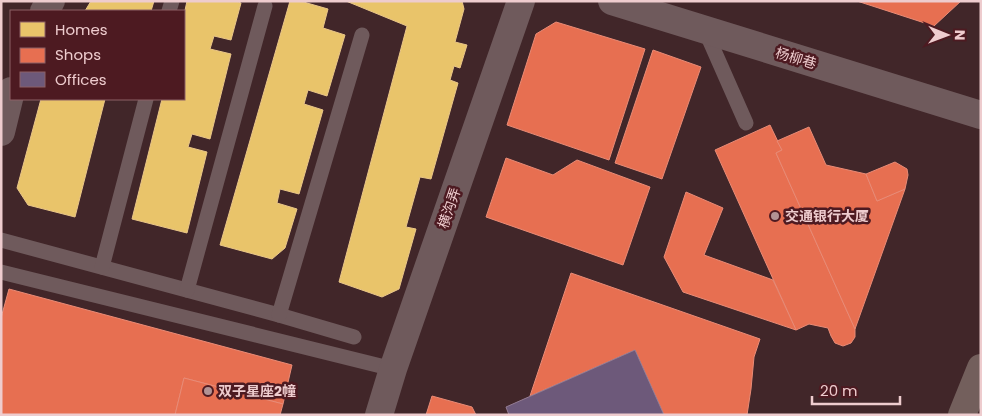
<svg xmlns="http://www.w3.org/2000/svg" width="982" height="416" font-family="Poppins,'Noto Sans SC',sans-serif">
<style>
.homes{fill:#e9c46a;stroke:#eac688}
.shops{fill:#e76f51;stroke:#e98b76}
.offices{fill:#6d597a;stroke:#947c93}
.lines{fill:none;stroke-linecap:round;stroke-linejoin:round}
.service{stroke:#6f5a5c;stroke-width:15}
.minor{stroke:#6f5a5c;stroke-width:28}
.primary{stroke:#735f5c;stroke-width:28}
.poi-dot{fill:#b19294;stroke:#4d1a21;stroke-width:2}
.labels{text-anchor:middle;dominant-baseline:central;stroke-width:5;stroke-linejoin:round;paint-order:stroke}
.street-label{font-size:14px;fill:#eeccce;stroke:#4d1a21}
.poi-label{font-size:14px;font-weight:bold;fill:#eeccce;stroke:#4d1a21;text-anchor:start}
</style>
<rect width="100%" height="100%" fill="#412629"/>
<g class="homes">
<path d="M91,1H154L151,11H85Z"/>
<path d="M187,1H235L241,3L231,40L214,36L210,49L231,54L210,139L192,134L188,147L207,152L187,233L132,219L162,99H184V15Z"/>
<path d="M290,1H300L328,9L323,28L345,35L327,96L308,90L304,104L323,110L299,194L280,189L277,203L297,209L285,248L272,259L220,245Z"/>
<path d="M346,1H462L464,9L455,42L467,45L460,68L454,66L450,80L458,83L431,179L420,177L406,227L416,229L399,289L382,297L339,282L407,26Z"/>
<path d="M41,99H105L75,217L28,205L17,188Z"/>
</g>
<g class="shops">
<path d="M857,1H961L934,26Z"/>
<path d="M556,22L645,49L609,160L507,125L536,34Z"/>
<path d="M653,50L701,67L662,179L615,163Z"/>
<path d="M770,125L782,150L776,153L855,329V337L851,343L843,346L835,343L831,336L828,328L809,324L796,330L715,150Z"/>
<path d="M809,127L826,165L866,174L877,201L905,189L855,329L776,153L782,150L777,141Z"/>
<path d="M506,158L553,175L577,160L650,187L623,265L486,217Z"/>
<path d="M895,162L907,169L908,175L905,189L877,201L866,174Z"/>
<path d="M686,192L723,208L704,255L773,280L796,330L683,292L664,257Z"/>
<path d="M571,273L760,339L754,357L751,389L747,415H664L635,350L530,396Z"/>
<path d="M9,289L292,365L283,404L184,378L175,415H1V318Z"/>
<path d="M184,378L283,404L280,415H175Z"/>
<path d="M432,396L472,407L476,415H426Z"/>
</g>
<path class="offices" d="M635,350L664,415H509L506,407Z"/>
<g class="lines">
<g class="service">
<path d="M169,11L172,1"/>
<path d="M705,30L746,123"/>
<path d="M1,240L279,315L354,337"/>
<path d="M102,267L146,99"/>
<path d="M1,272L393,369"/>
<path d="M187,290L265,6"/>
<path d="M279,315L362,35"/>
</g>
<g class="minor">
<path d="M612,1L981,115"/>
<path d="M44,11L51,1"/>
<path d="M1,132L11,91"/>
<path d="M379,415L393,369L521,1"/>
</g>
<path class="primary" d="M962,415L981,368"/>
</g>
<g class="poi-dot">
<circle cx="775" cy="216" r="5"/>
<circle cx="208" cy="391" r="5"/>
</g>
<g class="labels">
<g class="street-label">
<text transform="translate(796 58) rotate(17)">杨柳巷</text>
<text transform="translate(449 208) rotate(-71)">横沟弄</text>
</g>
<g class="poi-label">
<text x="785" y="216">交通银行大厦</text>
<text x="218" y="391">双子星座2幢</text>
</g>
</g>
<rect width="982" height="416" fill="none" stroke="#eeccce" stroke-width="5"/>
<rect x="10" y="10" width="175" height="90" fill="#4d1a21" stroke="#8d6166"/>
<rect x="20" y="22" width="25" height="15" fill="#e9c46a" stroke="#8d6166"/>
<text x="55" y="35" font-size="15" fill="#eeccce">Homes</text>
<rect x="20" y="48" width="25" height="15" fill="#e76f51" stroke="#8d6166"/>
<text x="55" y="60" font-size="15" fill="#eeccce">Shops</text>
<rect x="20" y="72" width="25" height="15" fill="#6d597a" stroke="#8d6166"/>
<text x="55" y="85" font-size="15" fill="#eeccce">Offices</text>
<g transform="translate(947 35) rotate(91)" stroke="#4d1a21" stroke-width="4" paint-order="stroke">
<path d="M0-4L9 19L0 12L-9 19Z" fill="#eeccce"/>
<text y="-8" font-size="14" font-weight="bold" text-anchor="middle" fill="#eeccce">N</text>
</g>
<path d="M812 396v8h88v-8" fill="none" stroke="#eeccce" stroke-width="2.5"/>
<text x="820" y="396" font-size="15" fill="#eeccce" stroke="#4d1a21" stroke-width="4" paint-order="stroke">20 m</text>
</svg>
